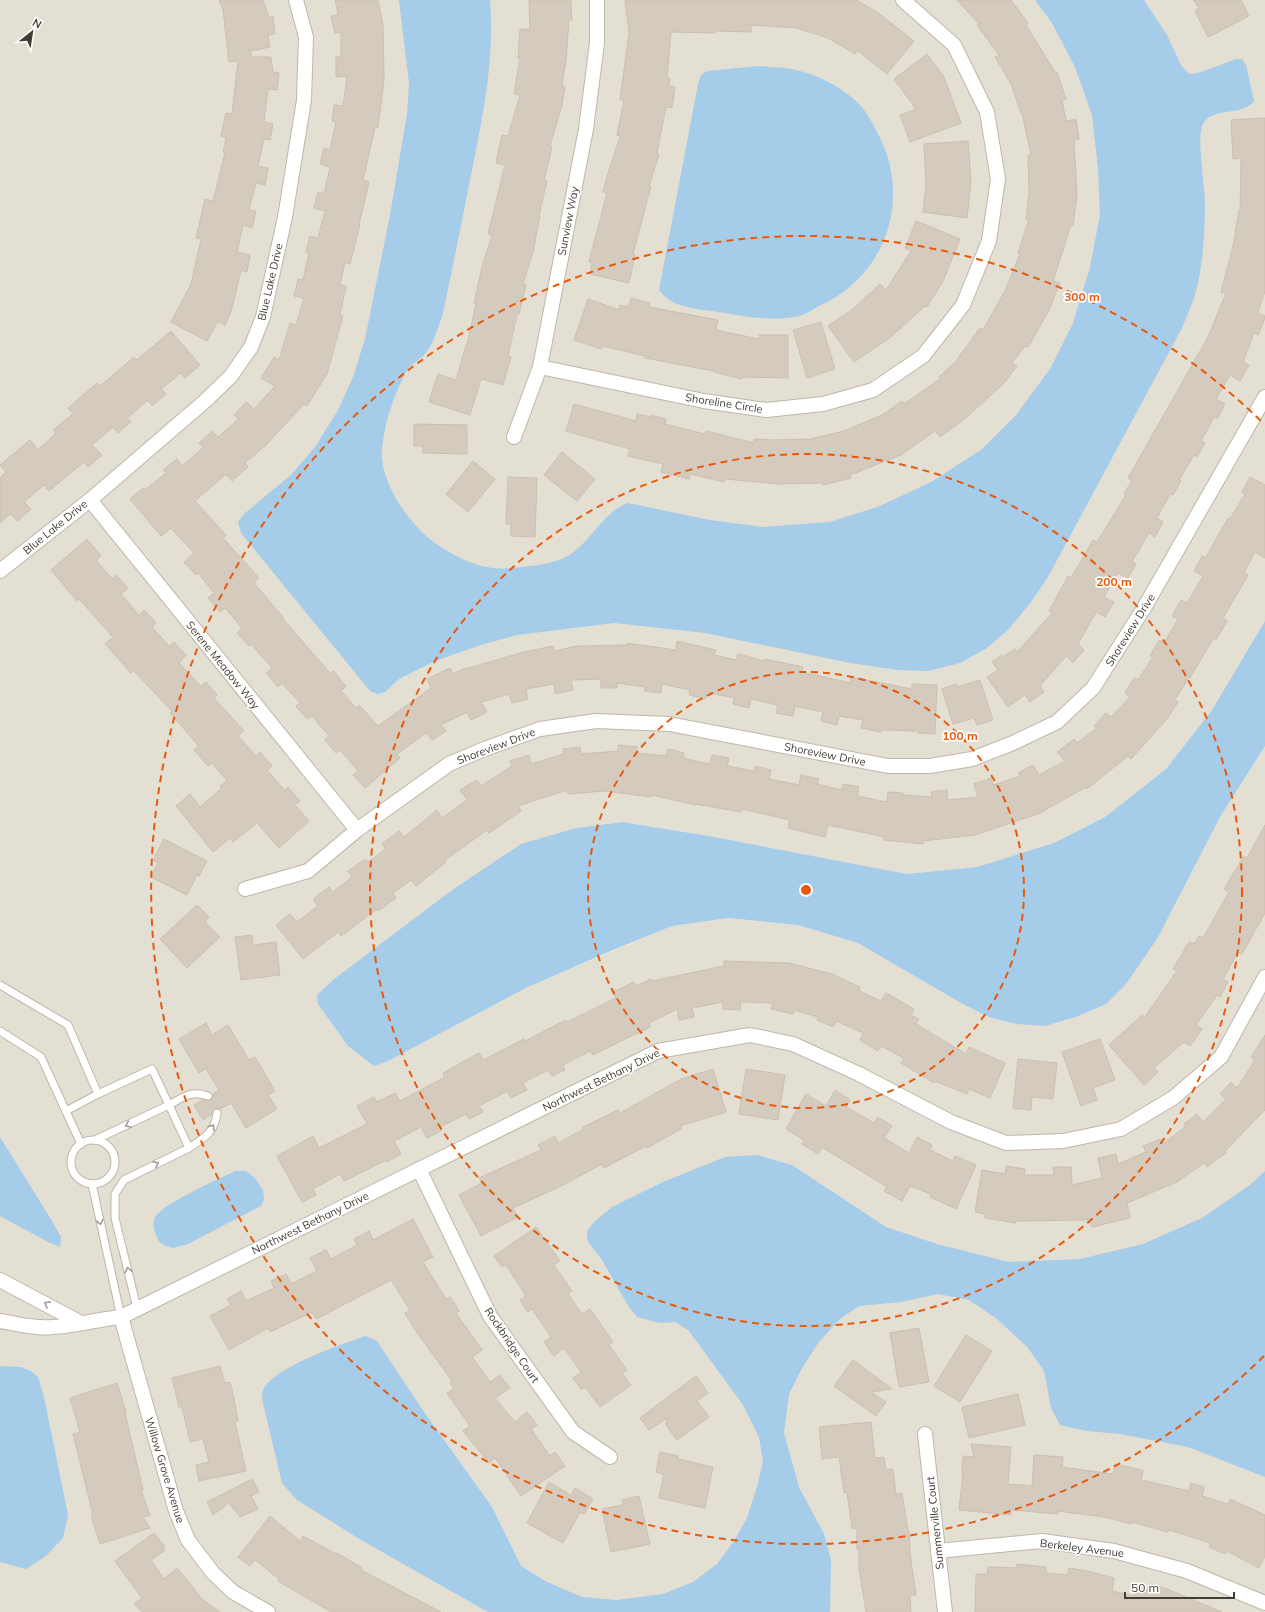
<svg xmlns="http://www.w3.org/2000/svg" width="1265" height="1612" font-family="Mulish,sans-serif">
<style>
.residential{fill:#e4dfd3}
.water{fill:#a5cce8}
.building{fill:#d4cbbe;stroke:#cbc0af}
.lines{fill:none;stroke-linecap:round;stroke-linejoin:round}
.lane-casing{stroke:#beb7ab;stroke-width:9}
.street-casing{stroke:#beb7ab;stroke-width:16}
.lane{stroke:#fff;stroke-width:7}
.street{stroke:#fff;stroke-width:14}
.oneway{stroke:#a09e9a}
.ring{fill:none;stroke:#e8590c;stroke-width:2;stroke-dasharray:7 5}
.labels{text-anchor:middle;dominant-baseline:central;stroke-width:3.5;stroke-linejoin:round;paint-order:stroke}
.street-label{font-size:11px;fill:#423d35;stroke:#fff}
.centre{fill:#e8590c;stroke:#fff;stroke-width:2}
.ring-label{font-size:12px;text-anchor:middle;font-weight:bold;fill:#e8590c;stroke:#fff;stroke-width:3.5;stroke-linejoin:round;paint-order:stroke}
</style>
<rect width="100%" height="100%" fill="#f0ede4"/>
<path class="residential" d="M0,0H1265V621L1212,710L1166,769L1105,817L1054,843L977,867L907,874L709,836L622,822L576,828L521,844L452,890L334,979L317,995L374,1066L388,1061L526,988L672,926L728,918L798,925L858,943L961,1003L1045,1026L1076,1017L1106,1004L1220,817L1265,746V1612H0Z"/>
<g class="water">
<path d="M399,0H490C495,61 482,121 470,180C461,226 452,271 442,317C437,329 433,346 424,355C418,361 411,364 406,372C399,384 389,411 386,425C384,435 381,448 382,458C384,489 413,529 438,545C454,556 474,566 493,568C506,570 544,565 556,561C588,552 599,513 628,503L710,520L763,527L830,522L880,506L933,481L982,449L1016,415L1050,369L1073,323L1090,267L1100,215L1098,169L1092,115L1075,67L1052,23L1035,0H1144L1167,35L1181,65L1189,74L1198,73L1236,59H1242L1246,65L1254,101C1243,117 1213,106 1203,124C1196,138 1205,185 1205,203C1205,228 1203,267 1196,291C1193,303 1187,316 1182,328L1048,577L1031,602L1009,629L987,648L960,663L928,671L898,670L850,663L705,633L614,623L517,635L481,645L435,661L399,679L385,692L378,694L370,691L241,533L238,522L245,513L291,475L315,447L338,410L353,377L365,339L390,215L407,114L409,83Z"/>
<path d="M758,66C769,67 781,67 791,69C815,73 840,86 858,103C867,112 873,124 879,136C912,200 885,277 819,306C812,310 803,316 794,317C771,321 748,317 725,313C703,309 673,310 659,290L698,84L701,75L707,71Z"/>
<path d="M1265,621V746L1220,817L1157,939L1126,984L1106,1004L1076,1017L1045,1026L1017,1024L989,1017L961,1003L858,943L798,925L728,918L672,926L613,950L526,988L388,1061L374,1066L348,1046L318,1004L317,995L334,979L452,890L521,844L576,828L622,822L709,836L907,874L977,867L1054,843L1105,817L1166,769L1212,710Z"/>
<path d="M0,1137L52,1221L61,1237L60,1247L48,1242L0,1216Z"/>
<path d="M757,1155L792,1165L886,1227L937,1244L1009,1262L1080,1259L1143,1244L1202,1218L1250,1185L1265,1171V1477L1188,1447L1120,1434L1087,1431L1060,1425L1051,1408L1044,1371L1028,1348L997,1319L969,1300L938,1294L901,1302L859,1306L840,1319L819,1342L802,1368L789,1394L784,1433L799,1487L824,1534L831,1560L830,1612H488L361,1540L297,1500L282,1483L262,1399C262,1396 262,1392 263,1390C274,1367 342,1344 366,1336L377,1341L424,1412L492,1507L521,1566L545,1581L582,1597L617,1600L663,1594L693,1582L717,1564L734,1541L747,1518L757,1487L763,1461L759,1437L743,1405L689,1331L676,1322L660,1323L637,1317L627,1304L602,1260L587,1240V1231L594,1222L612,1207L663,1182L725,1157Z"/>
<path d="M235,1171H246L255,1178L263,1190L264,1200L261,1206L188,1244L173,1248L165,1246L159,1242C156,1234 150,1224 156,1216C164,1203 219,1179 235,1171Z"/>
<path d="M0,1366L21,1367L31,1371L38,1377L44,1397L68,1515L63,1538L46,1556L26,1569L0,1562Z"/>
</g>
<g class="building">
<path d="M219,0H263L269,17L273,16L275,34L268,35L270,47L251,51V57H271L273,72L279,73L277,90L268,89L264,122L273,124L270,140L264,139L258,166L268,168L265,185L256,183L249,210L256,211L252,228L243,225L237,252L250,255L247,272L241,270L231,312L225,325L218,321L207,341L171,322L191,284L201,239L196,238L205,199L213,201L225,153L223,152L226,137L221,136L226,113L232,114L238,61L229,62L223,10Z"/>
<path d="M335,0H378L383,25L384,80L378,128L375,127L363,180L369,182L359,225H360L350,264L345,262L340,285L346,286L340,315L343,316L327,374L307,406L304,404L266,445L245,463L248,467L232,481L226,474L195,501L226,535L223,538L259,578L254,583L283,617L282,618L330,673L333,671L346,686L341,691L356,708L359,705L378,726L431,688L427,679L450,668L453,674L465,668V669L524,652L553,646L554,651L577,646L627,645V643L676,650L677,641L716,650L714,655L736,660L738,654L765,661V659L803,667L802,672L850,683L851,677L912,689V684L937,685L935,734L918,733V731L882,730L881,732L861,728L863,720L839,716L837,725L821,721L823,712L795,706L793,716L776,713L778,705L751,699L749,708L733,704L734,698L706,692L705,699L689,695L690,690L662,684L661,693L644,691L645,687L617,683V688H601V679L571,680L573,690L555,694L554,684L526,689L528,699L512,703L509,694L481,702L487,712L471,720L467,712L441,725L446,731L432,740L426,733L397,754L400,758L365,788L353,775L358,771L340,750L336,753L325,740L329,736L312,716L307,719L296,706L300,703L282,683L278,687L266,673L272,668L251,644L249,646L237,633L242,628L225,608L220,612L208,598L214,593L198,573L196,575L184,562L194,553L171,528L161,536L130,499L143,488L145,490L166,473L163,470L177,459L182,466L203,448L199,443L212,431L218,437L239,419L234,415L246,402L254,409L275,386L261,378L274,357L279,360L290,323L296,325L304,298L294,296L298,279L303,280L309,253L306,252L310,236L318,238L325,211L314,208L318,192L324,194L330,167L320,164L324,148L330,150L336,122L332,121L334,105L343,106L347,76L336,77V57H341V32L335,33L331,16L338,15Z"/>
<path d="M529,0H571L572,20H569L566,60L562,86L565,87L562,105L550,146L552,147L544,181H547L539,215L540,216L533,252L523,284L526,285L519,314H517L508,356L511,357L503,385L481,379L470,415L429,402L438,374L456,380L466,345H467L476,304L474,303L482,267L492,235L488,234L505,165L496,163L502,135L508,136L520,95L514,94L520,58H518L520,29L530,30Z"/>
<path d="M625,0H856L877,12L914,41L887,74L857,50L855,54L828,38L797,28L751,25V32L715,31V33L671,32L667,78H670L669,86L675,87L672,108L666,107L657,153L659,154L649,186H651L633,254L635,255L629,283L590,274L592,263L589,262L607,193L603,192L606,180L620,136L617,135L624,100H620L629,33Z"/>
<path d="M957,0H1011L1028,23L1026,25L1055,72H1057L1066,99L1062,100L1066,121L1076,119L1079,139L1074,140L1077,196L1073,225H1071L1053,281L1060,283L1049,310L1028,347L1025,346L1012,363L1017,366L1004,383L966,418L940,437L935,431L901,455L850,475L851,478L823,485L822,483L779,484L725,479L724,482L690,474L689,479L661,472L663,464L628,456L630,449L566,431L574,404L636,421L637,414L651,417V415L666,419L665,424L705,434L706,431L754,443V439L774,440L810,439L844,431L882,415L902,401L904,404L941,378L939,377L956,361L980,328L983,330L1005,291L1020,254L1018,253L1029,219H1026L1029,193L1028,155H1031L1022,113H1021L1011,84L995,57L999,55L977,25L979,24Z"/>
<path d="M1193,0H1241L1249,16L1208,37L1195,11L1199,8Z"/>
<path d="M927,54L944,77L961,123L910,142L900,115L916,109L894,79Z"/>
<path d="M1265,118V291L1258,313L1265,316V318L1258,335L1254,333L1243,362L1249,365L1240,381L1230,375L1216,399L1225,404L1217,419L1214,417L1201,441L1205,443L1197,457L1194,455L1179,480L1181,481L1173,495L1170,494L1157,518L1163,522L1155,537L1149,533L1132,562L1136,564L1128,578L1118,573L1104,597L1114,602L1105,617L1096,612L1078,644L1084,650L1073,663L1066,656L1040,686L1044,692L1030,702L1025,695L1008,707L987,677L998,670L992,662L1002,655L1003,657L1015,649L1017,652L1052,613L1049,611L1068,576L1071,578L1093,540L1097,542L1126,495L1124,494L1132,480L1128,478L1208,337L1226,293L1221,292L1233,246L1239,210H1240L1241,158L1233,159L1231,120Z"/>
<path d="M968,141L971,183L967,218L923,212L926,185L924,144Z"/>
<path d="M916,221L960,239L943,281L927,307L925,306L891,337L854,362L828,326L853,309L880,284L886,290L911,251L905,248Z"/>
<path d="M631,298L650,303L649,307L718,320L716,330L759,339V335H788V378L743,377L742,379L714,372V371L645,358V356L602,346L601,349L574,340L588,299L619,310L620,305L629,307Z"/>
<path d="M821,322L835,369L807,378L793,330Z"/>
<path d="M171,331L200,365L185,378L181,373L161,389L166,394L152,406L148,400L127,418L131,422L118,433L113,427L92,445L102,455L88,467L84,462L49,491L44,485L24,502L31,509L18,521L10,514L0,523V478L6,472L0,465L30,440L38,450L56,433L53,430L73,414L68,408L97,383L100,386L134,357L137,360Z"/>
<path d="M414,424L467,425V454L423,453V446H414Z"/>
<path d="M562,452L595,479L577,501L544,475Z"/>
<path d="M473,461L495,479L468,512L446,494Z"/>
<path d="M508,477L537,478L535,537L511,536V524H506Z"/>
<path d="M1250,477L1265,485V558L1255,552L1244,573L1248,575L1223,618L1227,621L1216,640L1213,639L1190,678L1189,677L1175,700L1178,702L1167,719L1131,759L1128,756L1087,789L1086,787L1040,813L975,835L923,841V844L884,840V837L828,825L825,837L788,828L790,820L741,809V812L696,804V805L652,795V797L604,791L568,794L567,790L518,806L521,811L489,833L487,830L445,860L446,862L416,886L411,880L393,893L396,898L378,911L377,909L341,936L338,932L303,959L276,925L290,914L297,922L318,906L313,899L329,887L333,892L352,877L348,871L365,859L368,862L386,849L382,844L399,831L404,837L437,810L442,818L467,800L460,790L477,780L481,786L512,766L510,761L529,755L531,764L564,754L563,749L580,747L581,754L618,751V745L637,747V753L666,756L668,749L684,753L683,758L710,764L712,755L729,758L727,766L754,771L755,766L771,770L769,779L799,785L801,775L819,779L817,784L842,790L843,784L859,787L857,796L887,802L888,792L903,793V795L932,797L931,792L947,790L948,800L978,797L974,784L991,778L993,785L1020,776L1018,773L1033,765L1039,775L1065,761L1057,752L1074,739L1077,743L1097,728L1094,726L1106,713L1111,717L1130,697L1125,693L1134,678L1138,680L1153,657L1150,656L1159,640L1164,643L1178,619L1172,616L1181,600L1187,603L1203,576L1194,571L1202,556L1206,557L1228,518L1230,519L1245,494L1242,492Z"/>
<path d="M87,539L101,556L96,560L112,579L116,575L128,588L121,594L139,615L144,610L156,623L152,627L169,646L174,642L186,655L179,663L201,686L206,682L217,695L214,698L244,731L238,736L256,756L260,752L272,766L267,770L285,791L288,787L300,801L295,805L309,821L279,848L257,823L233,842L230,838L213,852L176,806L190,794L200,807L222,788L220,786L227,781L212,763L208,766L194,750L199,746L170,713L172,711L134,671L131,673L105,644L113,637L79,599L77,601L51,570Z"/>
<path d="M980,680L993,720L977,725L974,718L953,724L942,689L956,684L957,687Z"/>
<path d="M1265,825V913L1242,954L1238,952L1223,979L1228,982L1220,997L1217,995L1196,1025L1202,1029L1190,1046L1184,1042L1154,1068L1158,1072L1144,1085L1109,1045L1142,1015L1144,1018L1177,971L1173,969L1189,942L1194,944L1199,936L1203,938L1229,892L1224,889L1244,856L1247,858Z"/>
<path d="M164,839L207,861L199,876L197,875L187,895L151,877L158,863L153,860Z"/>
<path d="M197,905L209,917L205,922L220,937L187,968L160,939Z"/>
<path d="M252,935L253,945L276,942L280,975L241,980L235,937Z"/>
<path d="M724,961L788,963L832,974L860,987L859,991L881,1001L886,993L914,1009L911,1015L919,1019L916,1024L966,1054L969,1047L1005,1063L990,1098L969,1089L967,1094L935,1081L934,1083L901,1063L904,1058L881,1046L878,1051L860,1040L863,1033L836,1021L833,1027L817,1020L818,1017L794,1010L793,1014L771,1009L773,1003L741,1002L740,1010L723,1009V1002L692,1008L694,1017L679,1020L677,1009L649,1023L650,1027L635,1035V1034L593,1055L590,1051L563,1065L565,1070L552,1076L548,1070L523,1083L527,1090L511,1098L507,1091L479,1106L483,1112L469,1119L466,1114L440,1127L441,1131L427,1138L421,1127L394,1141L401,1154L387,1162L386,1160L344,1181L340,1174L313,1189L316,1195L302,1202L277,1156L313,1136L319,1148L367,1124L357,1106L374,1097L377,1102L395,1093L400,1101L445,1077L443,1073L479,1053L483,1060L524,1039L525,1041L566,1020L567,1022L616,998L613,992L634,982L636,986L651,979L652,981L724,966Z"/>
<path d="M206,1023L212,1035L228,1025L249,1060L255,1057L275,1091L268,1095L277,1109L246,1128L231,1103L220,1109L215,1108L212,1114L203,1120L194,1105L203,1100H211L213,1094L219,1090L206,1069L199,1073L179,1039Z"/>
<path d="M1265,1035V1110L1225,1151L1226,1153L1207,1167L1204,1163L1177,1182L1127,1203L1130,1218L1092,1227L1090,1220L1016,1221V1223L985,1218V1214L975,1212L982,1170L1005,1174L1006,1166L1025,1169L1024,1175H1054L1053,1167H1071L1072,1185L1102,1178L1098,1158L1116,1154L1118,1164L1146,1152L1143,1146L1160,1139L1163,1144L1186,1126L1184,1124L1197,1114L1203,1122L1226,1099L1220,1094L1231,1082L1237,1088L1255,1060L1251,1057Z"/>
<path d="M1100,1039L1115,1080L1093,1088L1097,1100L1081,1106L1062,1052Z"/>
<path d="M1018,1059L1057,1063L1053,1099L1032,1097L1031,1110L1013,1108Z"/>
<path d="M713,1069L726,1112L680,1126L681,1129L647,1148L646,1146L604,1168L602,1164L561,1186L513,1208L518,1217L481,1236L459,1195L482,1183L479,1178L541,1150L538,1145L555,1136L558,1143L584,1129L583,1127L618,1110L620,1113L681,1079Z"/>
<path d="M746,1069L785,1075L778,1120L739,1114Z"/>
<path d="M835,1090L850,1100L846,1107L874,1123L878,1117L892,1126L884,1138L909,1153L917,1137L932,1145L930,1150L953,1161L955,1156L976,1165L956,1209L930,1197L931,1194L910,1186L902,1201L884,1191L887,1187L822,1147L818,1154L802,1144L804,1140L786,1129L806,1094L826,1106Z"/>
<path d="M413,1219L433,1257L423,1262L446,1299L450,1297L459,1311L456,1313L482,1350L472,1357L490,1382L500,1375L510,1388L495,1398L515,1422L527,1412L537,1425L531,1429L550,1456L555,1452L565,1466L521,1496L495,1458L489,1463L463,1431L470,1426L447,1393L454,1389L450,1383L452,1381L416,1331L405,1313L410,1310L391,1280L316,1319L312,1312L270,1332L268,1328L229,1350L210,1316L231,1305L227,1299L241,1291L246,1301L274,1288L271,1281L286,1274L291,1284L317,1271L310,1258L326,1250L331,1259L357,1245L354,1239L369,1231L373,1240Z"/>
<path d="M536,1227L560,1261L554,1265L572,1291L568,1294L582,1314L590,1309L613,1342L609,1345L627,1370L622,1373L631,1385L600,1407L585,1387L581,1389L573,1378L581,1372L564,1348L554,1356L544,1342L551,1337L532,1309L528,1312L520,1300L526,1296L506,1265L502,1267L494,1256Z"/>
<path d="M919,1328L929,1382L899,1387L890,1333Z"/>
<path d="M966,1335L992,1351L960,1402L934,1386Z"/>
<path d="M853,1360L892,1389L871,1392L886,1402L876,1416L834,1386Z"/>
<path d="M220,1366L225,1383L230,1382L233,1394L238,1421L235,1422L246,1471L199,1481L196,1465L209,1462L203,1439L190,1442L182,1407H179L172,1378Z"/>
<path d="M696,1376L708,1393L697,1401L709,1417L677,1440L666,1425L667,1418L649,1430L640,1418Z"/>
<path d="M117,1383L126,1412L125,1413L143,1490H141L150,1515L143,1517L150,1528L100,1544L91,1516L93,1515L73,1434L80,1432L70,1398Z"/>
<path d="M1018,1394L1025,1425L969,1438L962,1407Z"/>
<path d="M871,1422L875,1458L884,1457L886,1470L893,1469L896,1494L902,1493L908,1531H909L910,1554L916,1595L910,1596L911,1612H866L859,1569V1549H857V1528L852,1529L847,1492L844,1493L839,1457L822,1459L819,1427Z"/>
<path d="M971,1444L1011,1447L1008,1484L1032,1486L1034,1455L1063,1457L1062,1467L1113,1474L1115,1464L1143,1470L1141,1480L1189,1491L1191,1483L1204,1487L1202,1496L1228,1504L1230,1499L1265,1515V1556L1259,1568L1227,1551L1225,1554L1209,1547L1211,1543L1169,1530L1168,1532L1131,1522V1524L1104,1517L1058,1511V1514L1011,1510V1515L959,1510L963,1473H962L963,1456L974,1457Z"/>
<path d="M660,1452L678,1456V1459L713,1467L705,1508L659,1498L664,1474L656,1472Z"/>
<path d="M252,1479L259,1492L251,1496L258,1509L240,1517L229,1503L213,1515L207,1502Z"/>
<path d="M549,1482L571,1495L575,1488L593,1499L584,1514L580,1512L563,1543L527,1523Z"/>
<path d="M639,1496L650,1544L611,1552L602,1509L624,1505L622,1500Z"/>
<path d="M270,1516L300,1541L303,1536L336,1554L337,1553L362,1568L361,1570L441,1612H331L278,1581L279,1579L255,1560L250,1566L238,1557Z"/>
<path d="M154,1533L164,1546V1551L151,1560L164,1579L177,1568L203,1600L220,1612H142L134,1604L142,1598L115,1561Z"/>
<path d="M1017,1564L1046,1567V1573L1068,1575L1069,1568L1087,1571L1114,1578L1112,1591L1134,1596L1137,1587L1148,1590L1150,1584L1167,1589L1222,1612H975L976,1574H987L988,1567L1017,1568Z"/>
</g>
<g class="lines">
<defs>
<g id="lane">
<path d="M0,985L68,1025L98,1094L66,1111"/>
<path d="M0,1031L41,1057L81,1144"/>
<path d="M98,1094L152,1069L169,1105C184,1097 191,1090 208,1096"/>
<path d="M95,1140L169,1105L189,1148L124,1180L115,1194V1218L137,1308"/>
<circle cx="93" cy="1162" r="22"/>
<path d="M189,1148C204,1138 215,1132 217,1113"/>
<path d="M92,1184L121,1317"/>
</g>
<g id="street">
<path d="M540,367L704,401L766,410L823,404L873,390L923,356L963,305L989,241L998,179L987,112L954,45L903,0"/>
<path d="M514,437L540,367L586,129L597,43V0"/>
<path d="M90,500L357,830"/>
<path d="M0,571L90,500L204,402L231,376L251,347L263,317L285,217L304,100L306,37L296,0"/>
<path d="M245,889L308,871L357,830L449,764L487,748L540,729L596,721L669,724L888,766H930L972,759L1013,743L1057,722L1093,688L1144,608L1265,397"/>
<path d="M419,1169L490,1316L573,1432L610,1457"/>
<path d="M0,1280L81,1323"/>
<path d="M121,1317L176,1511L188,1540L213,1573L233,1592L268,1612"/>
<path d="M0,1321C17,1324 36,1329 53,1327C76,1326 99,1319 121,1317L658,1051L750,1035L793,1044L859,1074L951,1122L1006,1143L1063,1141L1121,1129L1173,1098L1221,1057L1265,977"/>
<path d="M925,1434L945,1612"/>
<path d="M938,1551L1042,1541L1114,1551L1187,1571L1265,1603"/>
</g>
</defs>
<use href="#lane" class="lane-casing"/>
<use href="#street" class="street-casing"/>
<use href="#lane" class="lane"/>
<use href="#street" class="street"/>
</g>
<defs><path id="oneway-chevron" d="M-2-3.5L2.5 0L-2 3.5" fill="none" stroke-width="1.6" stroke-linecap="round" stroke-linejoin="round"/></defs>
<g class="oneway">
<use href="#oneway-chevron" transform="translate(128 1125) rotate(155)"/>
<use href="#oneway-chevron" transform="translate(212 1127) rotate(-58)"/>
<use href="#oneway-chevron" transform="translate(156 1164) rotate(-26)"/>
<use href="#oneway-chevron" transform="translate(100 1222) rotate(77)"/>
<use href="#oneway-chevron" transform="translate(128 1270) rotate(-104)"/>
<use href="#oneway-chevron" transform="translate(47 1304) rotate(-152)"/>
</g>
<g class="ring">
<circle cx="806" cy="890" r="218"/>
<circle cx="806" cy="890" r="436"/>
<path d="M1264 1356A654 654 0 1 1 1264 424"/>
</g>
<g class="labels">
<g class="street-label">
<text transform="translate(568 221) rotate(-79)">Sunview Way</text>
<text transform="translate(270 282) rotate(-77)">Blue Lake Drive</text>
<text transform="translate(724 403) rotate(9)">Shoreline Circle</text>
<text transform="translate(55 527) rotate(-39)">Blue Lake Drive</text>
<text transform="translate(1130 630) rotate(-58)">Shoreview Drive</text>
<text transform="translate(223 665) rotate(51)">Serene Meadow Way</text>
<text transform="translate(496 746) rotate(-21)">Shoreview Drive</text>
<text transform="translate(825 754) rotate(11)">Shoreview Drive</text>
<text transform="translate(601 1080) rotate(-26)">Northwest Bethany Drive</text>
<text transform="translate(310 1223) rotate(-26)">Northwest Bethany Drive</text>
<text transform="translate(512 1345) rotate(56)">Rockbridge Court</text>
<text transform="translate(165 1470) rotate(73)">Willow Grove Avenue</text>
<text transform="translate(935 1523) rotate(-96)">Summerville Court</text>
<text transform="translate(1082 1548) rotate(7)">Berkeley Avenue</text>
</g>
</g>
<circle cx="806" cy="890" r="6" class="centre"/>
<g class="ring-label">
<text x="1082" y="301">300 m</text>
<text x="1114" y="586">200 m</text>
<text x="960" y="740">100 m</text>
</g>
<g transform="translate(32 32) rotate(30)" stroke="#ffffff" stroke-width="3" paint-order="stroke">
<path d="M0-3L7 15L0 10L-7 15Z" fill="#423d35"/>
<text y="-6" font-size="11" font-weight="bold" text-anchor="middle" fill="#423d35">N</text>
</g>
<path d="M1125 1592v6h109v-6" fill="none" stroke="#423d35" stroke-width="2"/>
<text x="1131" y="1592" font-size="12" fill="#423d35" stroke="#ffffff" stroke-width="3" paint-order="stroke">50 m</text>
</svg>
